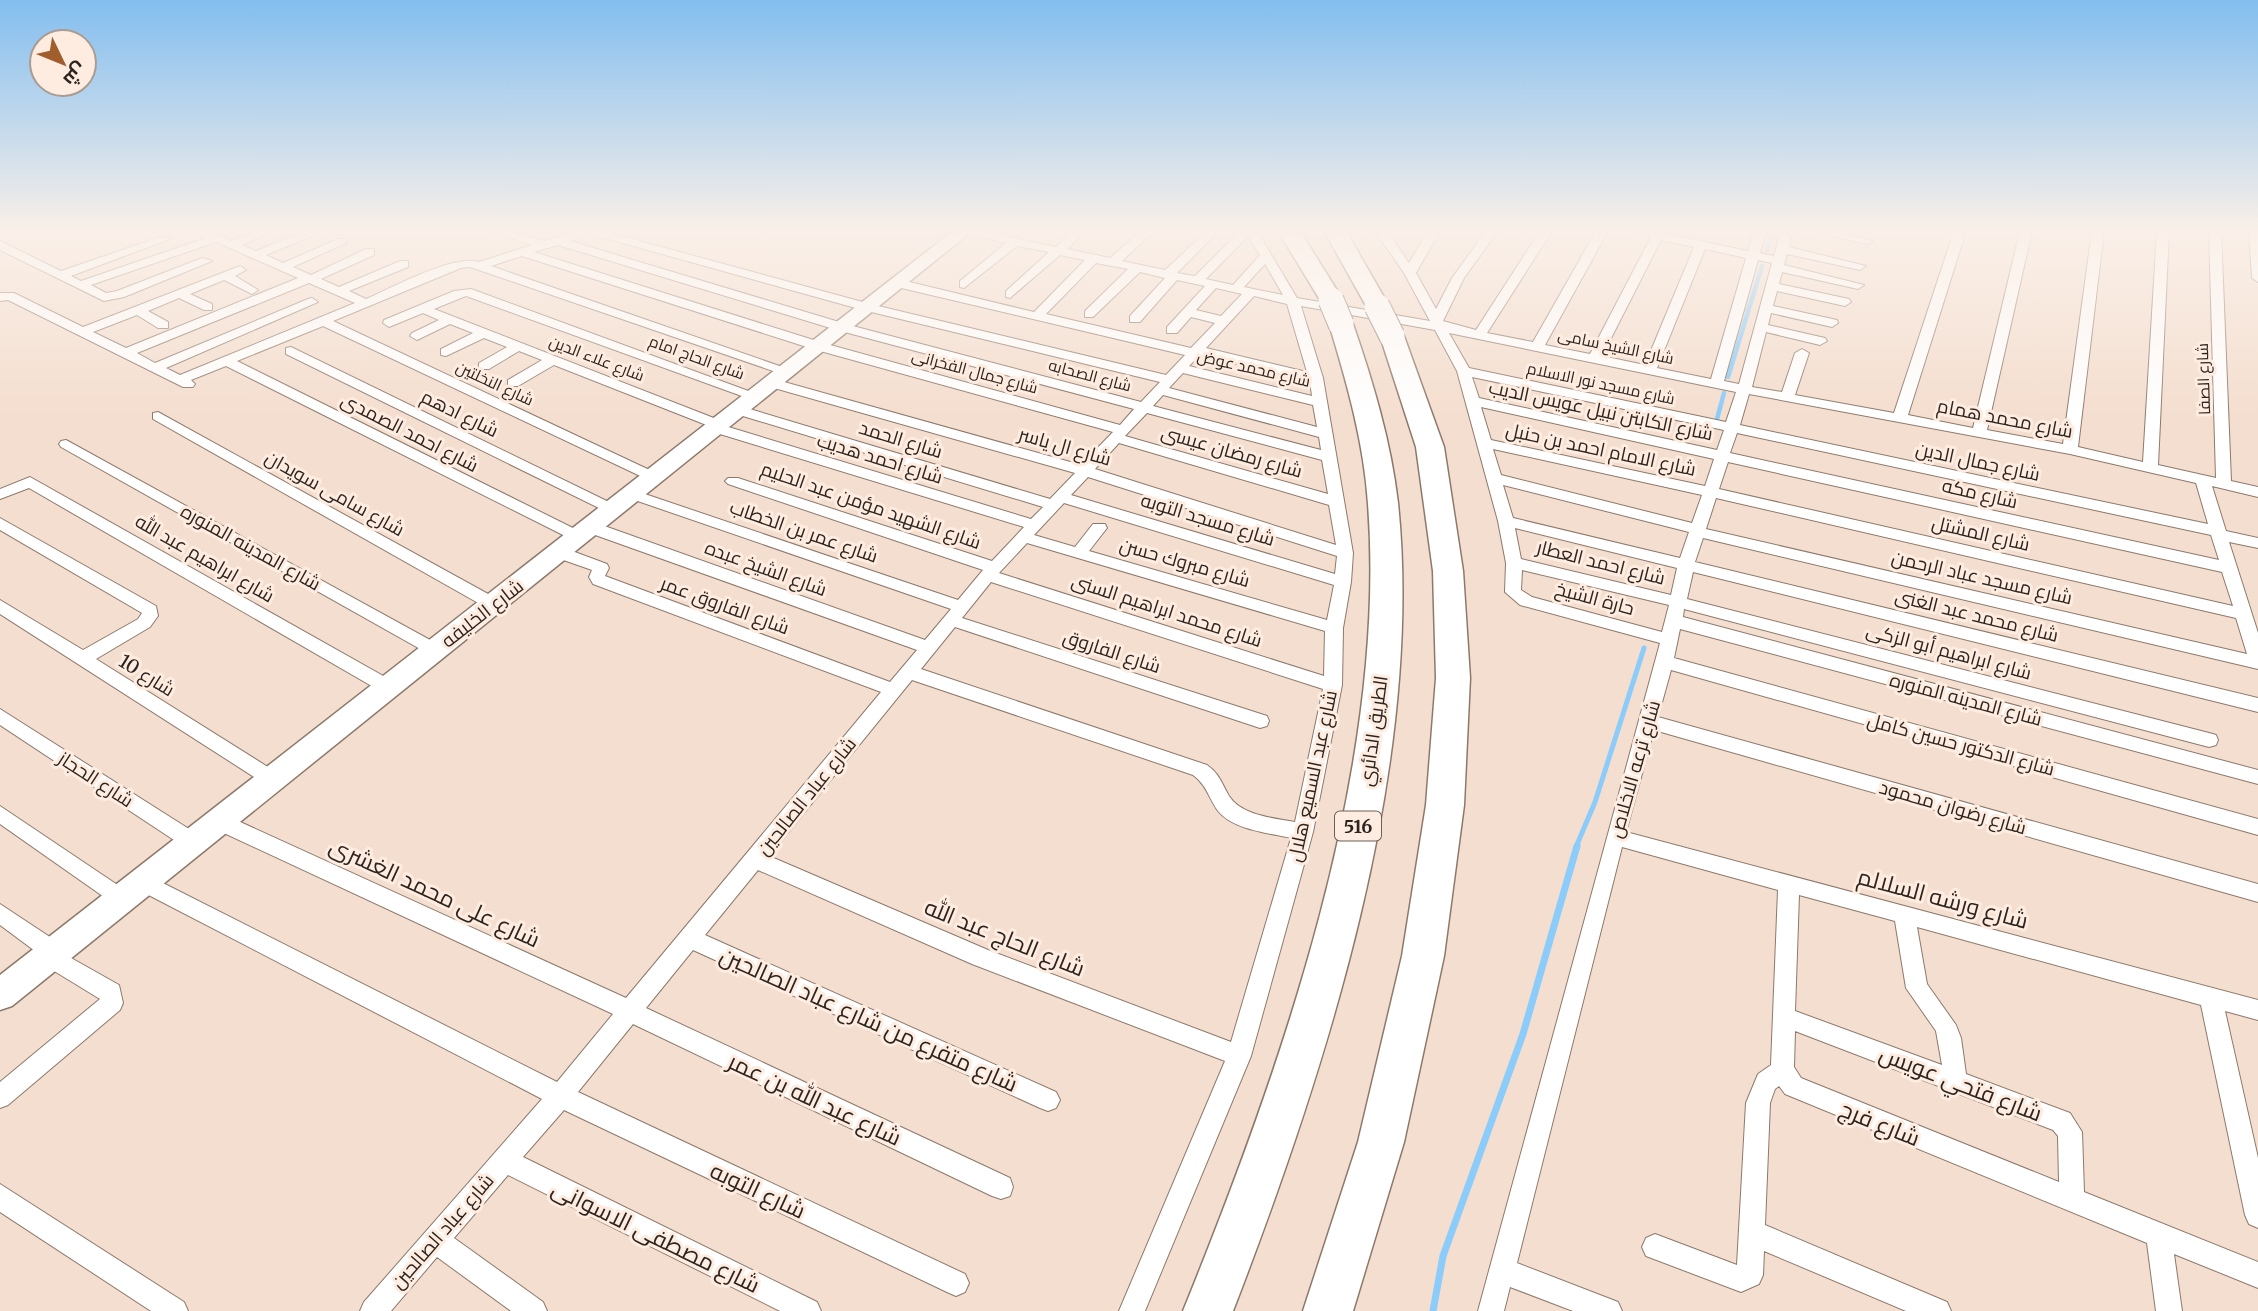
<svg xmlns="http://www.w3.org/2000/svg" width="2258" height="1311" font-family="Merriweather,Cairo,serif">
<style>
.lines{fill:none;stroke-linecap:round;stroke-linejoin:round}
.stream-far2{stroke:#8bccfa;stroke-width:4.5}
.stream-far1{stroke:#8bccfa;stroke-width:5}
.stream{stroke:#8bccfa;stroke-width:7}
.street-casing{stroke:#8d796b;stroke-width:2}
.secondary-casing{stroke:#8d796b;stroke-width:3}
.highway-casing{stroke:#8d796b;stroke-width:3}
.street{fill:#fff;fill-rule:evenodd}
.secondary{fill:#fff;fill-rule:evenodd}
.highway{fill:#fff;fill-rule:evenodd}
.highway-bridge-casing{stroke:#8d796b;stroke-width:27;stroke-linecap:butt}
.highway-bridge{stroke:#fff;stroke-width:25}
.labels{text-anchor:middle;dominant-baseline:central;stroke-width:6;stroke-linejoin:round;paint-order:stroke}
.far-street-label{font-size:16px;fill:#2c241e;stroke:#feece0}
.shield{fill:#feece0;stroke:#6b6058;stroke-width:2}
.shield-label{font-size:18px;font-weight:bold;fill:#2c241e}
.street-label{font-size:19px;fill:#2c241e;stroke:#feece0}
.near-street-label{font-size:23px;fill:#2c241e;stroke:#feece0}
</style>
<rect width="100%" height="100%" fill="#f4decf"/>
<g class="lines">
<g class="stream-far2">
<path d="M1767,250L1773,231"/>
<path d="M1728,377L1762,266"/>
<path d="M1717,419L1724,393"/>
</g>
<path class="stream-far1" d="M1576,847L1595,802L1644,648"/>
<path class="stream" d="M1433,1311L1443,1256L1523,1034L1577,846"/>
<defs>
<g id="street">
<path d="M194,231H209L232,241L257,231H272L242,245L256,251L306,231H318L317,234L266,255L283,263L338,239H346V243L293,267L311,275L366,249H374V255L321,279L339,287L400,261H408V267L349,291L366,299C392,288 453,254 479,262L532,245L490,231H508L545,241L578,231H603L870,304L1166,375L1185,355L897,287L891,283L897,279L1034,312L1085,260L1060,255L1010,298L1006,297V291L1049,252L1017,246L964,288L960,287V281L1006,243L961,233L959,231H980L1056,247L1073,231H1086L1067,249L1110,258L1141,231H1154L1122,261L1165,270L1207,231H1219L1177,273L1195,276L1240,231H1257L1297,298L1430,321L1404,273L1375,231H1387L1409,263L1428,231H1440L1416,273L1436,309L1452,278L1486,231H1498L1464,278L1443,321L1476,330L1540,231H1552L1487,333L1533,342L1596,231H1608L1545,345L1590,354L1651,237L1631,231L1658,232L1748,251L1754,231H1766L1760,253L1774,256L1781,231H1793L1789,247L1866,266L1860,270L1787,254L1784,265L1864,285L1858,289L1782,272L1779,284L1849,299L1851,302L1845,306L1777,291L1773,306L1837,320L1838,323L1832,327L1771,313L1768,325L1825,338L1827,341L1820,345L1766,332L1752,387L1782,392L1795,353L1802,349L1809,353L1795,395L1894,413L1954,231H1966L1908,415L1973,428L2020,231H2032L1987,430L2063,444L2092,231H2104L2078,447L2143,462L2157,231H2169L2158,465L2216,478L2209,231H2221L2231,481L2258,487V497L2212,486L2226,531L2258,538V548L2229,542L2258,633V669L1703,538L1695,562L2258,698V712L1693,572L1687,599L2209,733L2216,735L2218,740L2216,745L2209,747L1684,609L1683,617L2258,770V784L1680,629L1674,658L2258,819V835L1671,670L1658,717L2258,884V902L1654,730L1626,832L2258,1000V1020L2225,1011L2258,1158V1228L2249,1224L2245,1215L2201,1005L1917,927L1927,984L1956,1025L1961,1038L1966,1074L2070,1113L2082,1132L2084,1192L2258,1262V1288L2174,1254L2182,1311H2156L2147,1243L1785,1094L1779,1086L1775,1089L1770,1103L1765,1225L1947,1302L1951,1311H1906L1764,1251L1763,1275L1759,1284L1741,1292L1646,1256L1642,1247L1646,1238L1655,1234L1737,1265L1746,1103L1758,1074L1771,1065L1778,890L1622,847L1517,1263L1618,1302L1622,1311H1573L1510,1287L1504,1311H1478L1660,643L1520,605L1505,592L1506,563L1498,521L1457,371L1435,330L1301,306L1323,378L1353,553L1351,582L1343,628L1342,685L1313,832L1251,1056L1145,1311H1119L1225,1061L972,964L758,870L705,935L1056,1092L1060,1100L1056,1108L1048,1111L1040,1108L693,950L646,1008L1010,1178L1013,1187L1010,1196L1001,1199L992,1196L633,1024L578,1092L965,1274L969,1283L965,1292L956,1296L947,1292L564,1110L523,1157L817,1302L821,1311H780L508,1175L454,1238L543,1302L547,1311H511L437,1257L391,1311H360L364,1302L542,1099L135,888L132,882L135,876L142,873L149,876L557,1082L613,1014L211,827L208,821L211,815L218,813L225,815L626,998L881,692L593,584L589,577L592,570L552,556L550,552L552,548H564L607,564L609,568L605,576L890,682L917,650L584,531L582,527L584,523H596L925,640L951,609L626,497L623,494L626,491H636L958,600L983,570L728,484L725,481L728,478H738L992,561L1024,527L710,431L709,426L554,365L518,386H508V380L542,360L519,351L489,369H479V363L507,347L484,338L446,356L441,355V349L473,333L450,324L417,340L410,336L412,333L439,320L423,313L389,327L383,323L384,320L454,291L471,289L762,396L755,400L750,399L466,296L434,309L724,422L725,426L1031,519L1043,507L733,413L731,410L738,406L743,407L1050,499L1075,473L767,386L765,383L772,379L777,380L1081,465L1113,432L813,349L522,256L491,266L794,371L787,375L782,374L470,267L461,268L333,321L658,474L660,477L658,480L653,482L323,326L237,361L583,533L585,537L577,542L226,366L191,380L195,384L193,387H183L8,300L0,301V293H14L83,327L240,266L246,270L235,276L258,290L252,294L224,280L190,294L212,304V310H204L179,298L148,311L168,322V328H158L137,315L93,332L126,348L298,278L216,242L91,285L106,293L117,291L202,258L212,261L124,297L104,301L0,250V241L61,271L160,237L170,239L71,276L81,281L206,238ZM590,234L863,310L1160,382L1141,402L849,325L570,241ZM1248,236L1260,255L1233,285L1206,279ZM1661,240L1694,247L1645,365L1602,356ZM558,245L837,330L1134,409L1120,425L823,343L534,252ZM1705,249L1746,258L1711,379L1657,368ZM1758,260L1772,263L1739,384L1724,381ZM1096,263L1128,269L1085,311V317H1093L1140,272L1165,278L1130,316V322H1140L1177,280L1205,286L1167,327V333H1177L1191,317L1215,323L1191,348L1046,314ZM1265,264L1283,295L1244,287ZM309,283L355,303L180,375L166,368L318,302L312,298L308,299L155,363L137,353ZM1216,288L1242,294L1221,316L1196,310ZM1254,296L1287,304L1307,372L1206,348ZM1449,333L1736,392L1726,422L1469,368ZM1200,355L1310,381L1312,396L1189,366ZM1183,373L1313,405L1317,427L1169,388ZM1472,377L1724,430L1717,450L1479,398ZM1749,394L2070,454L2196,483L2208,524L1740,425ZM1163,395L1319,437L1321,450L1153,406ZM1481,407L1714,459L1705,486L1491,440ZM1147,413L1322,460L1328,494L1125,436ZM1737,433L2211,535L2219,560L1730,453ZM1119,443L1329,505L1336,545L1095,469ZM1493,449L1702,495L1692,523L1501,475ZM1728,462L2222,572L2233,606L1719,489ZM1088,477L1337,556L1335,574L1071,495ZM1503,485L1689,532L1680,558L1513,518ZM1716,498L2236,618L2247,654L1706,529ZM1064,503L1334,585L1327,620L1089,551L1107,528L1105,524H1093L1075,547L1034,535ZM1515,528L1677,568L1671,595L1521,559ZM1027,543L1325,631L1324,676L999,573ZM1522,570L1669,605L1662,632L1532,597L1521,590ZM991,582L1323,689L1295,822C1274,818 1242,816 1229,796C1222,784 1219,773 1207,765L921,669L955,627L1260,728L1267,726L1269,721L1267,716L962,618ZM912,680L1193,775C1207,785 1209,799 1218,811C1233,830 1270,833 1291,838L1231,1042L988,950L769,856ZM1799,895L1895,921L1906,988L1936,1031L1942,1065L1795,1011ZM1795,1031L2053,1130L2058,1136L2059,1182L1801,1078L1794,1067Z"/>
<path d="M1811,231H1833L1873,241L1867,244Z"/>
<path d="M2249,231H2258V282L2252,278Z"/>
<path d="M291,347L617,506L620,509L617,512H607L286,354V348Z"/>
<path d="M158,412L499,600L501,604L493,610L487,608L153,419V413Z"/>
<path d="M66,440L441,646L444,650L441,654H429L61,447L59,444L61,441Z"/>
<path d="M30,477L394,682L397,687L394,692H382L29,488L0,499V489Z"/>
<path d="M0,518L156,606L158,616L150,627L96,659L279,774L282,779L279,784L272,786L265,784L0,614V600L83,650L138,619L142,613L0,530Z"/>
<path d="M0,709L200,836L203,842L200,848L193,850L186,848L0,725Z"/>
<path d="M0,806L128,892L131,898L128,904L121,907L114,904L0,824Z"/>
<path d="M0,904L62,945L64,954L119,985L123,1003L120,1010L8,1105L0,1108V1082L100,999L41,963L39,954L0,925Z"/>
<path d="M0,1184L184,1302L188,1311H151L0,1212Z"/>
</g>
<path id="secondary" d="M953,231H972L12,1006L0,1010V975Z"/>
<g id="highway">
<path d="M1278,231H1300L1343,300L1339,305H1323Z"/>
<path d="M1324,231H1346L1389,306L1385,311L1377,313L1369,311Z"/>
<path d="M1341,317L1350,319L1353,324C1373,382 1391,442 1398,503C1425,764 1326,1070 1233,1311H1183C1281,1070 1388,767 1368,504C1364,443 1347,383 1329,324L1332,319Z"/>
<path d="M1392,329L1401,331L1404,336L1444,447L1463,571L1470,678L1464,805L1444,956L1404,1142L1353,1311H1303L1358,1142L1402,956L1426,805L1436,678L1433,571L1416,447L1380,336L1383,331Z"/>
</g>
</defs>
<use href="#street" class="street-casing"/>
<use href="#secondary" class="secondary-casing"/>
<use href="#highway" class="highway-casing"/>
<use href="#street" class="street"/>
<use href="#secondary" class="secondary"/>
<use href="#highway" class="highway"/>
<defs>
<g id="highway-bridge">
<path d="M1331,300L1341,324"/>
<path d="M1377,306L1392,336"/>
</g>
</defs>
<use href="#highway-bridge" class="highway-bridge-casing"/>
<use href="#highway-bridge" class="highway-bridge"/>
</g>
<linearGradient id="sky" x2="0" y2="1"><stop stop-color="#83beef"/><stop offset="0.56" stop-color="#faf0e9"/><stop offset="1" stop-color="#faf0e9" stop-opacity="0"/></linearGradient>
<rect width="2258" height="414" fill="url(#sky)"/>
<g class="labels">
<g class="far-street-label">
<text transform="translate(1616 346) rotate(12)">شارع الشيخ سامى</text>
<text transform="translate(697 357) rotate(20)">شارع الحاج امام</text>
<text transform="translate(597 358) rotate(21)">شارع علاء الدين</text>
<text transform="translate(1254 368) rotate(13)">شارع محمد عوض</text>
<text transform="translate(975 371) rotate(15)">شارع جمال الفخرانى</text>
<text transform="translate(1090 375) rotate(15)">شارع الصحابه</text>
<text transform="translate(2203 379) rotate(-92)">شارع الصفا</text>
<text transform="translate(495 383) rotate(25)">شارع النخلتين</text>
<text transform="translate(1601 383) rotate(12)">شارع مسجد نور الاسلام</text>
</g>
<rect class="shield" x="1335" y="811.5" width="46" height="29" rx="5"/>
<g class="shield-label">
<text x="1358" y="826">516</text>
</g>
<g class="street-label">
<text transform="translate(1601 410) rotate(12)">شارع الكابتن نبيل عويس الديب</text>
<text transform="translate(460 413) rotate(26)">شارع ادهم</text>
<text transform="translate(2005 418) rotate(11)">شارع محمد همام</text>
<text transform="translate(410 432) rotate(27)">شارع احمد الصمدى</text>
<text transform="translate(901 439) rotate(17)">شارع الحمد</text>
<text transform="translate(1065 446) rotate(16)">شارع ال ياسر</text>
<text transform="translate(1601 449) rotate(12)">شارع الامام احمد بن حنبل</text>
<text transform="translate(1232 451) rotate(16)">شارع رمضان عيسى</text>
<text transform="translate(880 458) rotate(17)">شارع احمد هديب</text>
<text transform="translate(1978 461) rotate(12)">شارع جمال الدين</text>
<text transform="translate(335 493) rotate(29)">شارع سامى سويدان</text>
<text transform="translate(1980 493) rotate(13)">شارع مكه</text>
<text transform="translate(871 505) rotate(19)">شارع الشهيد مؤمن عبد الحليم</text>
<text transform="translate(1208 519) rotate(17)">شارع مسجد التوبه</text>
<text transform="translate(804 531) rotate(19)">شارع عمر بن الخطاب</text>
<text transform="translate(1981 533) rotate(13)">شارع المشتل</text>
<text transform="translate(251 547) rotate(29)">شارع المدينه المنوره</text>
<text transform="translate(205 558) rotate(30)">شارع ابراهيم عبد الله</text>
<text transform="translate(1185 562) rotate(16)">شارع مبروك حسن</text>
<text transform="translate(1601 562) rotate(14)">شارع احمد العطار</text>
<text transform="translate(766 568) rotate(20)">شارع الشيخ عبده</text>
<text transform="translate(1982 577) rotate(13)">شارع مسجد عباد الرحمن</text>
<text transform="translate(1595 598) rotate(15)">حارة الشيخ</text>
<text transform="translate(725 605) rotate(20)">شارع الفاروق عمر</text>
<text transform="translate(1167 610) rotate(18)">شارع محمد ابراهيم السنى</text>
<text transform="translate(482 613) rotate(-38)">شارع الخليفه</text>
<text transform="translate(1977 615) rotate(14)">شارع محمد عبد الغنى</text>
<text transform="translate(1112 651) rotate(18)">شارع الفاروق</text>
<text transform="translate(1949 651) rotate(15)">شارع ابراهيم أبو الزكى</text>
<text transform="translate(147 675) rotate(32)">شارع 10</text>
<text transform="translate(1966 699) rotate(15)">شارع المدينه المنوره</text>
<text transform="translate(1373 731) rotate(-82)">الطريق الدائري</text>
<text transform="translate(1961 744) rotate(15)">شارع الدكتور حسين كامل</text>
<text transform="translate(1634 769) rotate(-74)">شارع ترعه الاخلاص</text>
<text transform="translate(1312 776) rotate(-78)">شارع عبد السميع هلال</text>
<text transform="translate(96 779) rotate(33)">شارع الحجاز</text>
<text transform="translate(806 796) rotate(-51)">شارع عباد الصالحين</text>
<text transform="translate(1953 807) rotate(16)">شارع رضوان محمود</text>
<text transform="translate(442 1231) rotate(-49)">شارع عباد الصالحين</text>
</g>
<g class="near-street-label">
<text transform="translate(435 892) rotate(25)">شارع على محمد الغشرى</text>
<text transform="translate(1943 898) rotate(15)">شارع ورشه السلالم</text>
<text transform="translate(1005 937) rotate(22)">شارع الحاج عبد الله</text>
<text transform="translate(869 1019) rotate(24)">شارع متفرع من شارع عباد الصالحين</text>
<text transform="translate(1961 1083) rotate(21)">شارع فتحي عويس</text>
<text transform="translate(815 1099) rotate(25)">شارع عبد الله بن عمر</text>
<text transform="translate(1880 1123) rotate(22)">شارع فرج</text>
<text transform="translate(758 1190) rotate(25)">شارع التوبه</text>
<text transform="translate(656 1236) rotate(26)">شارع مصطفى الاسوانى</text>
</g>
</g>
<g transform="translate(63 63) rotate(133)"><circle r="33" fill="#feece0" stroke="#aa9c92" stroke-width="2"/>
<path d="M0-5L12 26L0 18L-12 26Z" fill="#a15e2d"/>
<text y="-10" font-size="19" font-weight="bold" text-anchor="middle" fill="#2c241e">ش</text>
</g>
</svg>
